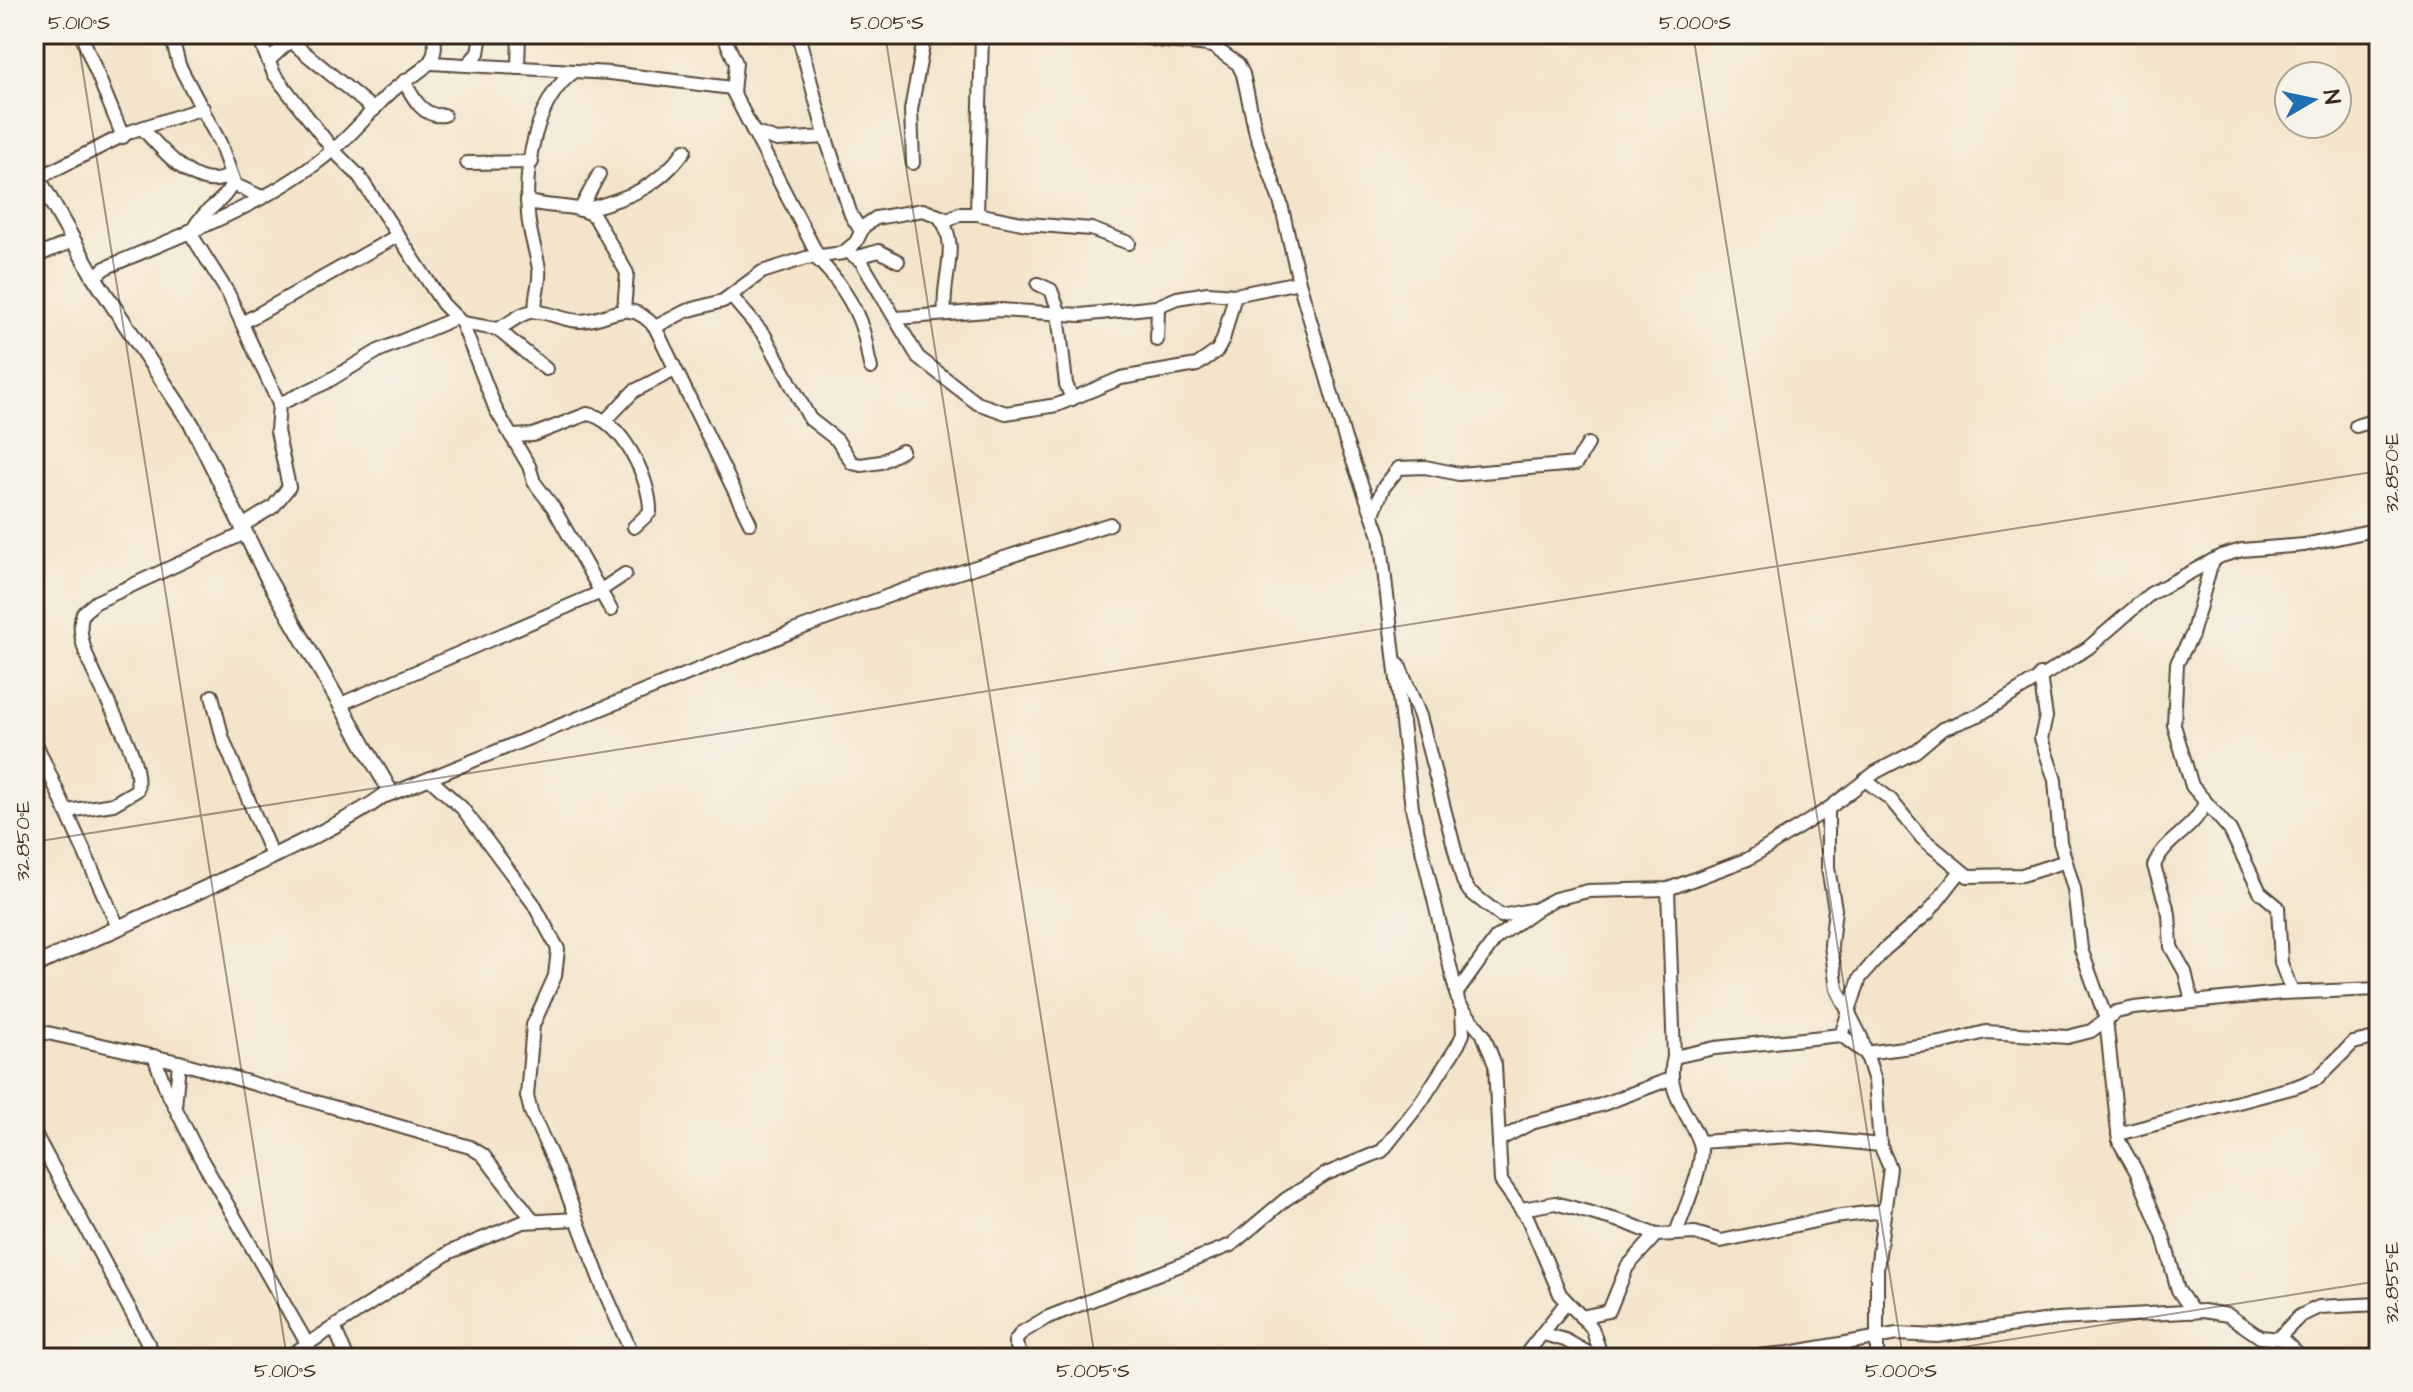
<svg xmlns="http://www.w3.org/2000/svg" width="2413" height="1392" font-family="'Architects Daughter',sans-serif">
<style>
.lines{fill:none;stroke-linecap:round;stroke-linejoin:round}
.minor-casing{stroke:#574638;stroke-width:16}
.tertiary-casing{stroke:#574638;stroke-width:18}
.minor{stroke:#fff;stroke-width:12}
.tertiary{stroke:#fff;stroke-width:14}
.ticks{fill:none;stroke:#3b2a1e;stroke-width:2;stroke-opacity:0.45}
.neatline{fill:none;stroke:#3b2a1e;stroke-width:3}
.ticks-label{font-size:20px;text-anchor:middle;fill:#3b2a1e}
</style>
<rect width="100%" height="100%" fill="#f7f3e8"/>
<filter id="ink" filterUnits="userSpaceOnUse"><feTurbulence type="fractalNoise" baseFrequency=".0125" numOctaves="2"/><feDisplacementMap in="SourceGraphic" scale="16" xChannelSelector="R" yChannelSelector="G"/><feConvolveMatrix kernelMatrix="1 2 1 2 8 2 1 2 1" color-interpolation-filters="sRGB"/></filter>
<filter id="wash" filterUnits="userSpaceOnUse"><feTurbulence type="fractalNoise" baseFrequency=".006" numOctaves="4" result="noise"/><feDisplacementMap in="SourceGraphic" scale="32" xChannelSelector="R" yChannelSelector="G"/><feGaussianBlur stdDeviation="1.8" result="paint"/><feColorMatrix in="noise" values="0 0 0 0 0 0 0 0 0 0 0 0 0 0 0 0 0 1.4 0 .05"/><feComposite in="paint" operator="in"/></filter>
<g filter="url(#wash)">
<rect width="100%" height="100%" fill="#f3e4ca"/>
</g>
<g filter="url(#ink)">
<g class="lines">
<defs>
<g id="minor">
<path d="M81,34L123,137"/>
<path d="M171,34L179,65L220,143L235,185L262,197"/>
<path d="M257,34L274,74L333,150L359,176L443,304L462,323L496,410L529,466L534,482L553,507L611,610"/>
<path d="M282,34L374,110"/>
<path d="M723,34L736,63L733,92L818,256"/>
<path d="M798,34L825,135L851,215L861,231"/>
<path d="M1137,34C1159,44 1187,41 1212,46"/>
<path d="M1205,34L1212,46L1238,64L1243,74L1256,134L1281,204L1299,282L1345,439L1380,536L1412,808L1459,1004L1483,1034L1495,1065L1501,1181L1528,1219L1560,1294L1592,1328L1602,1358"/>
<path d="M268,61L291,40L308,34"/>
<path d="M431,63L610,73L732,88"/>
<path d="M467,65L478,53L481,34"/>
<path d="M518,68L519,34"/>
<path d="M404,81C413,98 423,118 444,115"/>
<path d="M142,128C161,148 198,196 230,175"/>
<path d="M753,132L777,140L826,137"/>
<path d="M467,163L532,162"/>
<path d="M913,163L911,110L925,34"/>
<path d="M38,178L132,131L203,108"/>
<path d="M527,201C548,209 579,203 595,217L627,273L624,310"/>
<path d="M580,210L599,174"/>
<path d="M584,210C628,198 658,188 685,150"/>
<path d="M977,214L982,34"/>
<path d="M940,218C961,246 941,279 945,312"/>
<path d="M195,226C205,208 225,203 233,181"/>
<path d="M189,231L228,293L279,404L277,431L289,487L273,507L242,526"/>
<path d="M847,251L861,261L918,357L977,403L1006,413L1057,405L1121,378L1197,365L1217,351L1223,340L1235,295L1299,282"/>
<path d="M34,257L73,241"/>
<path d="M815,257C835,275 855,304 863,331C867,343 867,356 871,368"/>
<path d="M858,257L879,251L898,261"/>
<path d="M94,277L105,268C183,234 269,205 334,149C355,132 371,110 391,92C411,73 443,68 433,34"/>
<path d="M1038,284L1051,290L1060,314"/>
<path d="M731,296L765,336L810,419L837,440L852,463L861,465L881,462L902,451"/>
<path d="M536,312C533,297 541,284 539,269C536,250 529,233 528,214C524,168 535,99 575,71"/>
<path d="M1058,313L1066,384L1072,399"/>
<path d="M897,318L1000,310L1081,315L1156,307L1177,298L1208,293L1235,295"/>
<path d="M242,323L397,236"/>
<path d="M462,323L497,329C509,325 518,314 530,312C547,310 563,321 580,321C612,320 627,295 655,327L750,523"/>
<path d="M655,327L686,311L723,301L762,272L806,258L843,253L856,242L864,226L876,218L923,210L949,220L959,214H977L1027,224L1091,229L1129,243"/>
<path d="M497,329L546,369"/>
<path d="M1157,340L1158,307"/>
<path d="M279,404L325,383L378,351L456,318"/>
<path d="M606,420L634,391L675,370"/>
<path d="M2356,426L2379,419"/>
<path d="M511,436L533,435L587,414C621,418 651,480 650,512L634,527"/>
<path d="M1373,514L1383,488L1399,468L1425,467L1459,474L1576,464L1588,444"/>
<path d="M2212,561L2192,635L2177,663L2174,725L2192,786L2230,830L2260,892L2278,907L2281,963L2292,992"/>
<path d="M598,592L625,574"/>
<path d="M1399,665L1420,716L1463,881L1469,891L1501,916L1531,910"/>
<path d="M2040,675L2046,717L2041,738L2055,780L2060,842L2074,889L2081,949L2106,1019L2119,1141L2136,1171L2163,1236L2178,1290L2193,1312"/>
<path d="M212,696L223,739L272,856"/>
<path d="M343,703L599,593"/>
<path d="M34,739L118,927"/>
<path d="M431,780L462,808L478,829L533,903L558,949L555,976L533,1025L527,1096L531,1112L561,1177L603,1288L634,1358"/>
<path d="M1865,780L1890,799L1922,838L1968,876L2022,875L2063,862"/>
<path d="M386,796L791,632L907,589L1110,524"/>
<path d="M1828,809V868L1835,909L1831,945L1837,989L1861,1037L1875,1081L1880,1145L1890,1168L1877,1269V1358"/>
<path d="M68,811L113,804L137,790C145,740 66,656 83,613L96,602L245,533"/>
<path d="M1668,889L1674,1057C1664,1092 1690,1114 1700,1143C1706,1163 1683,1213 1676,1233"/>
<path d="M1456,994L1496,938L1538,908L1555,899L1588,891L1668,889L1748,859L1828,809L1876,772L1916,751L1942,729L1979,715L2088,648L2150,594L2221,556L2242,550L2304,545L2379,529"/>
<path d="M2192,1001L2185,972L2171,947L2169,914L2154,866C2164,838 2195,831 2205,802"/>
<path d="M34,1030L179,1062L470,1147L483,1155L533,1220"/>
<path d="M1841,1035L1865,1053L1941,1043L1986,1032L2068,1037L2091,1031L2116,1012L2134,1008L2281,993L2379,989"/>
<path d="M154,1056L166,1089L200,1157L308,1345"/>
<path d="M1674,1057L1715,1048L1841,1035L1860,978L1885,949L1928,913L1960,872"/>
<path d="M175,1107L179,1062"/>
<path d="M34,1132L156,1358"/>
<path d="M2118,1134L2295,1087L2318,1078L2353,1043L2379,1037"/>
<path d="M1499,1140L1531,1123L1601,1105L1670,1079"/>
<path d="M1700,1142L1790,1136L1880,1145"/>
<path d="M1522,1209L1555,1203L1627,1223L1656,1235L1695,1233L1721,1241L1834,1217L1883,1211"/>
<path d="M1581,1317L1609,1311L1627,1267L1656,1235"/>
<path d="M335,1329L347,1358"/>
<path d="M1544,1334L1565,1340L1597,1358"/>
<path d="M2278,1338L2300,1316L2319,1307L2379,1304"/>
<path d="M286,1358L450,1252L523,1222L577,1219"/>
<path d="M1022,1358L1015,1342L1021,1333L1046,1318L1231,1245L1286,1199L1326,1174L1382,1151L1421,1102L1458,1045L1463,1034L1462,1010"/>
<path d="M1523,1358L1566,1303"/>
<path d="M1734,1358L1789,1353L1897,1334L1937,1336L2058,1319L2203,1311L2228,1315L2260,1337L2282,1339L2302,1358"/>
</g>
<path id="tertiary" d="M34,171L94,277L192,425L268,579L389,789C376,817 84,942 34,966"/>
</defs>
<use href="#minor" class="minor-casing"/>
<use href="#tertiary" class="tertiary-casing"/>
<use href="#minor" class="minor"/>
<use href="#tertiary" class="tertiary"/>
</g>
</g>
<path class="ticks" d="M77,34L287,1358M885,34L1095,1358M1693,34L1903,1358M34,842L2379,471M1894,1358L2379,1281"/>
<rect width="2413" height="1392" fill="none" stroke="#f7f3e8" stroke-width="88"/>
<g transform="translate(2313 100) rotate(81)"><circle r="38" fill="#f7f3e8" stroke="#aca397" stroke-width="2"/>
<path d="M0-6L14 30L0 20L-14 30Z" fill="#1f6fb2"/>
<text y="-12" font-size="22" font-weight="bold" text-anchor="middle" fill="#3b2a1e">N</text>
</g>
<rect x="44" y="44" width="2325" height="1304" class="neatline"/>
<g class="ticks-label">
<text x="79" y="29">5.010°S</text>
<text x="887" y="29">5.005°S</text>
<text x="1695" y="29">5.000°S</text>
<text transform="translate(2391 473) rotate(-90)" y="7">32.850°E</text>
<text transform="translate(22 841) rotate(-90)" y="7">32.850°E</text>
<text transform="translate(2391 1283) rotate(-90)" y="7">32.855°E</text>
<text x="285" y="1377">5.010°S</text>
<text x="1093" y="1377">5.005°S</text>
<text x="1901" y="1377">5.000°S</text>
</g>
</svg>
